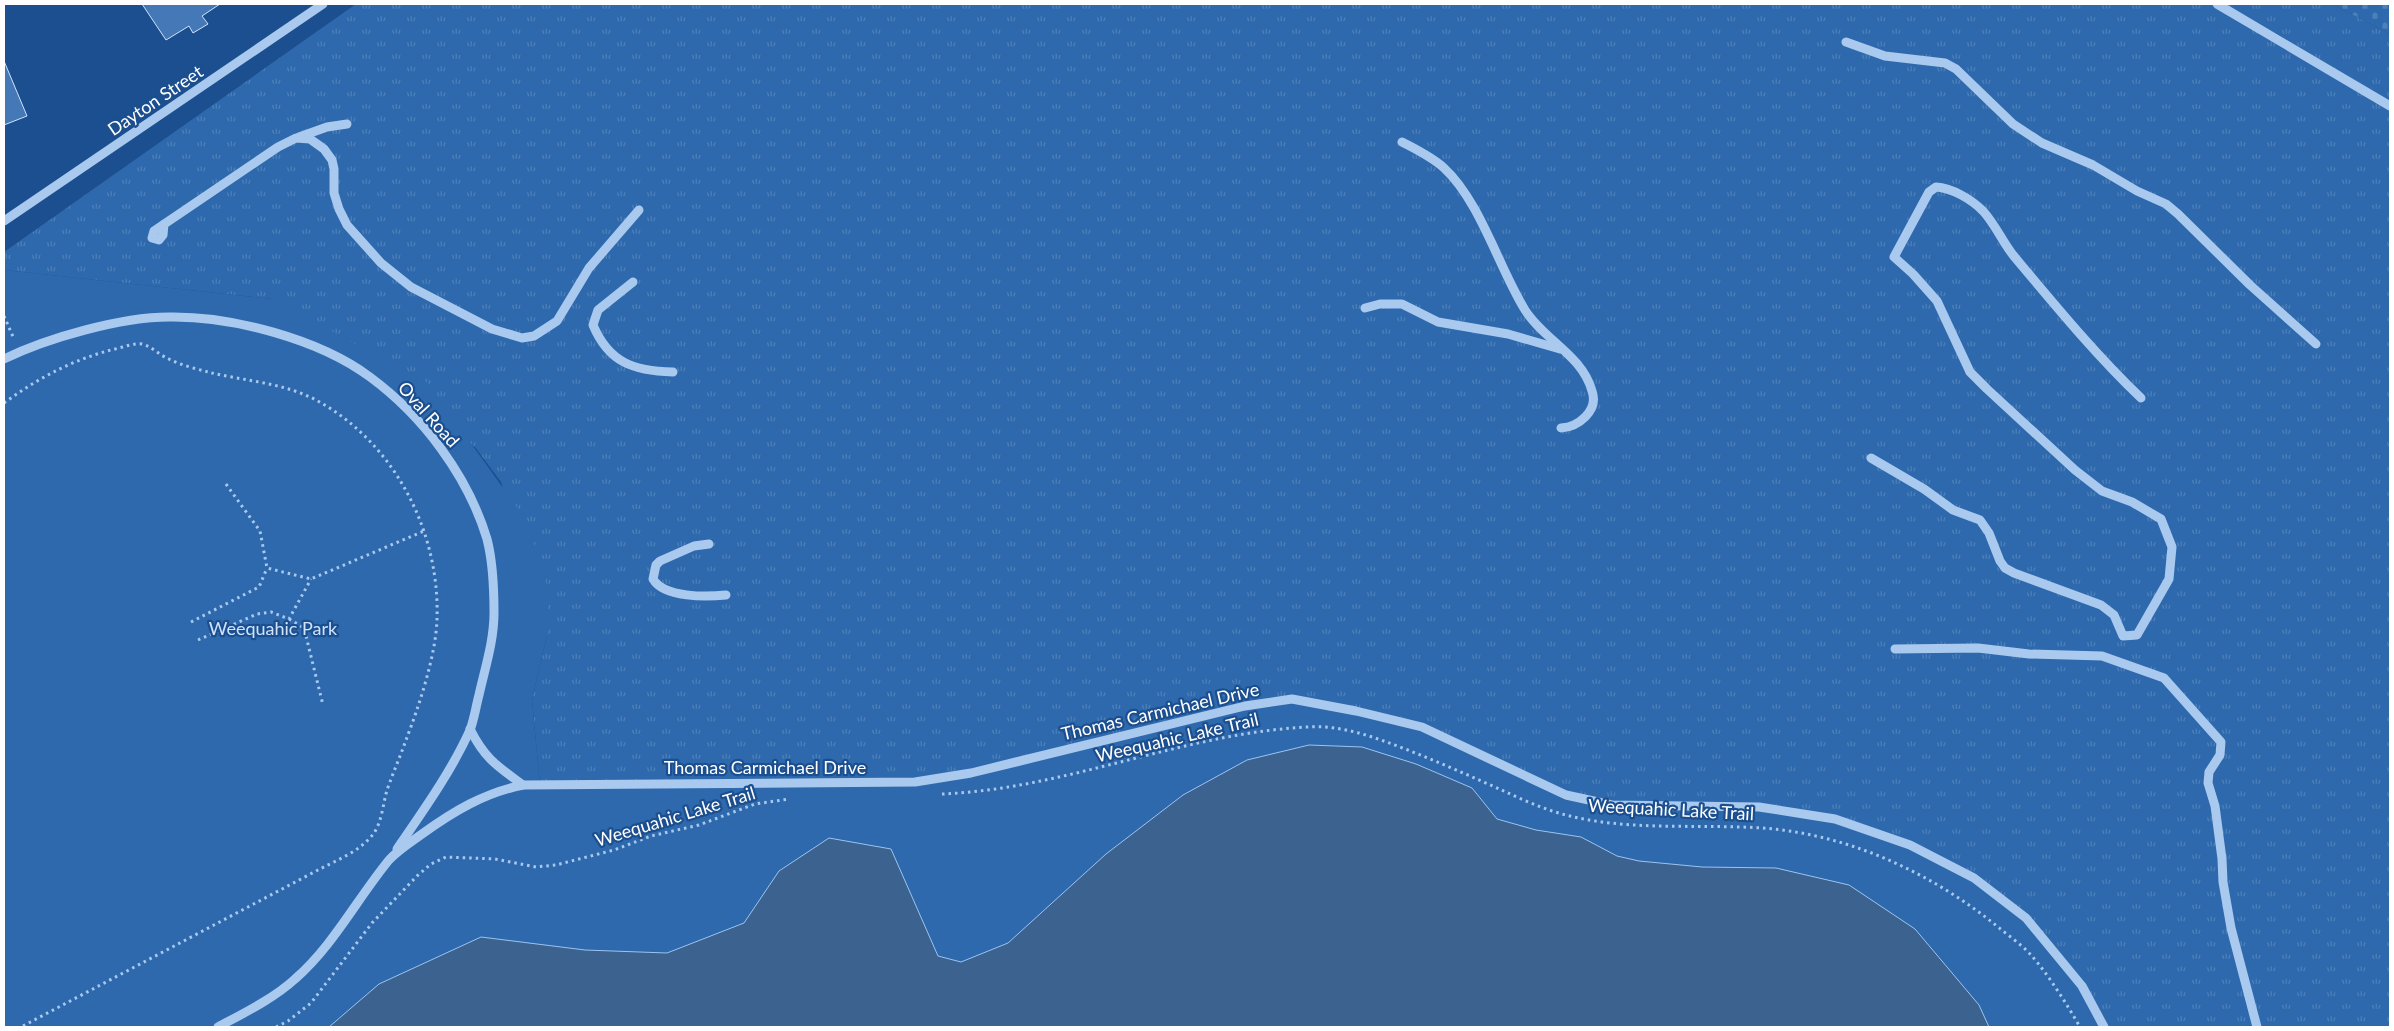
<svg xmlns="http://www.w3.org/2000/svg" width="2394" height="1031" font-family="Lato,sans-serif">
<style>
.grass{fill:url(#grass-tufts)}
.cemetery{fill:url(#cemetery-stones)}
.green{fill:#2e69ad}
.water{fill:#3c6290;stroke:#9cc4f0}
.building{fill:#4478b7;stroke:#cfe3fa}
.lines{fill:none;stroke-linecap:round;stroke-linejoin:round}
.path{stroke:#a9c9ee;stroke-width:3;stroke-dasharray:2.5 4;stroke-linecap:butt}
.minor{stroke:#a9c9ee;stroke-width:9}
.labels{text-anchor:middle;dominant-baseline:central;stroke-width:4.5;stroke-linejoin:round;paint-order:stroke}
.street-label{font-size:18px;fill:#fff;stroke:#1b4f8f}
.park-label{font-size:18px;fill:#cfe3fa;stroke:#1b4f8f}
</style>
<defs>
<pattern id="grass-tufts" width="24" height="20" patternUnits="userSpaceOnUse" patternTransform="scale(1.25)"><rect width="24" height="20" fill="#2e69ad"/><path d="M3 7l-1-3M5 7V3M7 7l1-3M15 17l-1-3M17 17v-4M19 17l1-3" fill="none" stroke="#4d80b9"/></pattern>
<pattern id="cemetery-stones" width="16" height="16" patternUnits="userSpaceOnUse" patternTransform="scale(1.25)"><rect width="16" height="16" fill="#2e69ad"/><path d="M2 7V4a2 2 0 0 1 4 0v3zM10 15v-3a2 2 0 0 1 4 0v3z" fill="#4d80b9"/></pattern>
</defs>
<rect width="100%" height="100%" fill="#1b4f8f"/>
<path class="grass" d="M356,4H2332L2390,34V1027H2104L916,782L540,785L532,700L547,635L501,482L475,447L272,299L4,270V252Z"/>
<path class="cemetery" d="M2332,4H2390V34Z"/>
<path class="green" d="M4,270L272,299L428,383L523,516L543,567L547,589V635L532,700L540,785L916,782L1292,699L1422,727L1566,795L1612,805L1759,807L1835,819L1910,845L1974,878L2026,918L2082,986L2104,1027H4Z"/>
<path class="water" d="M1309,745L1362,747L1416,764L1472,788L1497,819L1536,830L1581,837L1617,856L1639,861L1702,867L1776,868L1849,885L1915,929L1979,1005L1989,1027H329L379,984L481,937L585,950L667,953L744,923L779,871L829,838L891,849L938,956L961,962L1008,943L1106,854L1183,795L1247,760Z"/>
<g class="building">
<path d="M142,4H220L202,16L208,24L193,33L189,26L166,40Z"/>
<path d="M4,61L27,116L4,125Z"/>
</g>
<g class="lines">
<g class="path">
<path d="M4,316L14,339"/>
<path d="M4,403C38,378 74,359 115,349C124,347 133,343 142,344C151,346 157,353 165,357C179,365 197,369 212,373C246,381 284,383 316,400C394,442 440,531 437,619C436,655 419,706 406,740C400,757 393,773 387,790C383,804 382,821 374,833C361,851 337,860 318,870L21,1027"/>
<path d="M226,484L260,531L267,568L311,579L424,531"/>
<path d="M289,619L304,628L323,705"/>
<path d="M191,622L259,587L267,568"/>
<path d="M198,640L257,614L271,612L289,619L311,579"/>
<path d="M942,794C1067,789 1183,733 1308,727C1337,725 1365,734 1392,744C1427,757 1461,772 1495,787C1519,798 1544,810 1570,816C1630,831 1699,824 1762,828C1848,834 1932,873 1998,927C2009,936 2022,945 2031,955C2048,974 2068,1006 2080,1027"/>
<path d="M276,1027L288,1021L311,1003L372,923L417,876L431,864L446,857L495,859L536,867L556,865L614,850L651,836L699,825L755,804L789,799"/>
</g>
<g class="minor">
<path d="M2217,4L2390,106"/>
<path d="M1846,42L1885,56L1945,63L1956,69L2013,124L2042,143L2093,165L2137,191L2166,204L2178,214L2250,285L2316,344"/>
<path d="M299,137L327,127L347,124"/>
<path d="M1402,142C1417,150 1432,157 1444,168C1480,201 1499,268 1525,310C1544,340 1582,355 1592,391C1599,411 1578,427 1561,428"/>
<path d="M4,221L323,4"/>
<path d="M164,224L163,235L159,240L152,238L154,231L278,147L296,138L310,139L324,149L332,160L334,169V193L339,209L347,225L381,263L411,287L492,329L522,338L534,336L557,321L589,268L639,210"/>
<path d="M633,282L598,310L593,325C609,363 634,371 673,372"/>
<path d="M1365,308L1380,304H1402L1438,322L1508,334L1560,349"/>
<path d="M4,359C47,338 121,317 169,317C232,316 319,339 370,377C423,416 468,476 487,539C493,562 494,590 494,613C494,641 485,668 479,695C476,706 474,720 470,730C451,772 423,811 397,849"/>
<path d="M1871,458L1924,489L1953,510L1980,520L1989,533L2000,561L2005,568L2014,573L2101,605L2114,615L2123,636L2137,635L2169,579L2172,547L2161,519L2132,502L2102,491L2075,470L1987,389L1970,372L1937,301L1913,274L1894,257L1929,192L1936,187C1952,188 1971,199 1983,211C1995,224 2002,241 2013,255C2054,304 2095,354 2141,398"/>
<path d="M709,544L694,546L660,561L656,565L653,579C664,598 707,597 726,595"/>
<path d="M1895,649L1978,648L2029,654L2102,656L2164,678L2221,742L2220,755L2209,772L2208,783L2215,806L2222,859L2223,882L2231,928L2257,1027"/>
<path d="M470,729C485,759 497,766 523,785"/>
<path d="M218,1027C244,1013 273,999 295,979C333,946 357,899 389,860C398,850 411,842 422,834C454,811 484,793 523,785L915,782L971,773L1245,706L1292,699L1356,711L1422,727L1566,795L1612,805L1759,807L1835,819L1910,845L1974,878L2026,918L2082,986L2104,1027"/>
</g>
</g>
<g class="labels">
<g class="street-label">
<text transform="translate(155 100) rotate(-34)">Dayton Street</text>
<text transform="translate(429 414) rotate(48)">Oval Road</text>
<text transform="translate(1160 711) rotate(-13)">Thomas Carmichael Drive</text>
<text transform="translate(1177 737) rotate(-13)">Weequahic Lake Trail</text>
<text x="765" y="767">Thomas Carmichael Drive</text>
<text transform="translate(1671 809) rotate(3)">Weequahic Lake Trail</text>
<text transform="translate(675 816) rotate(-17)">Weequahic Lake Trail</text>
</g>
<g class="park-label">
<text x="273" y="628">Weequahic Park</text>
</g>
</g>
<rect width="2394" height="1031" fill="none" stroke="#ffffff" stroke-width="10"/>
</svg>
